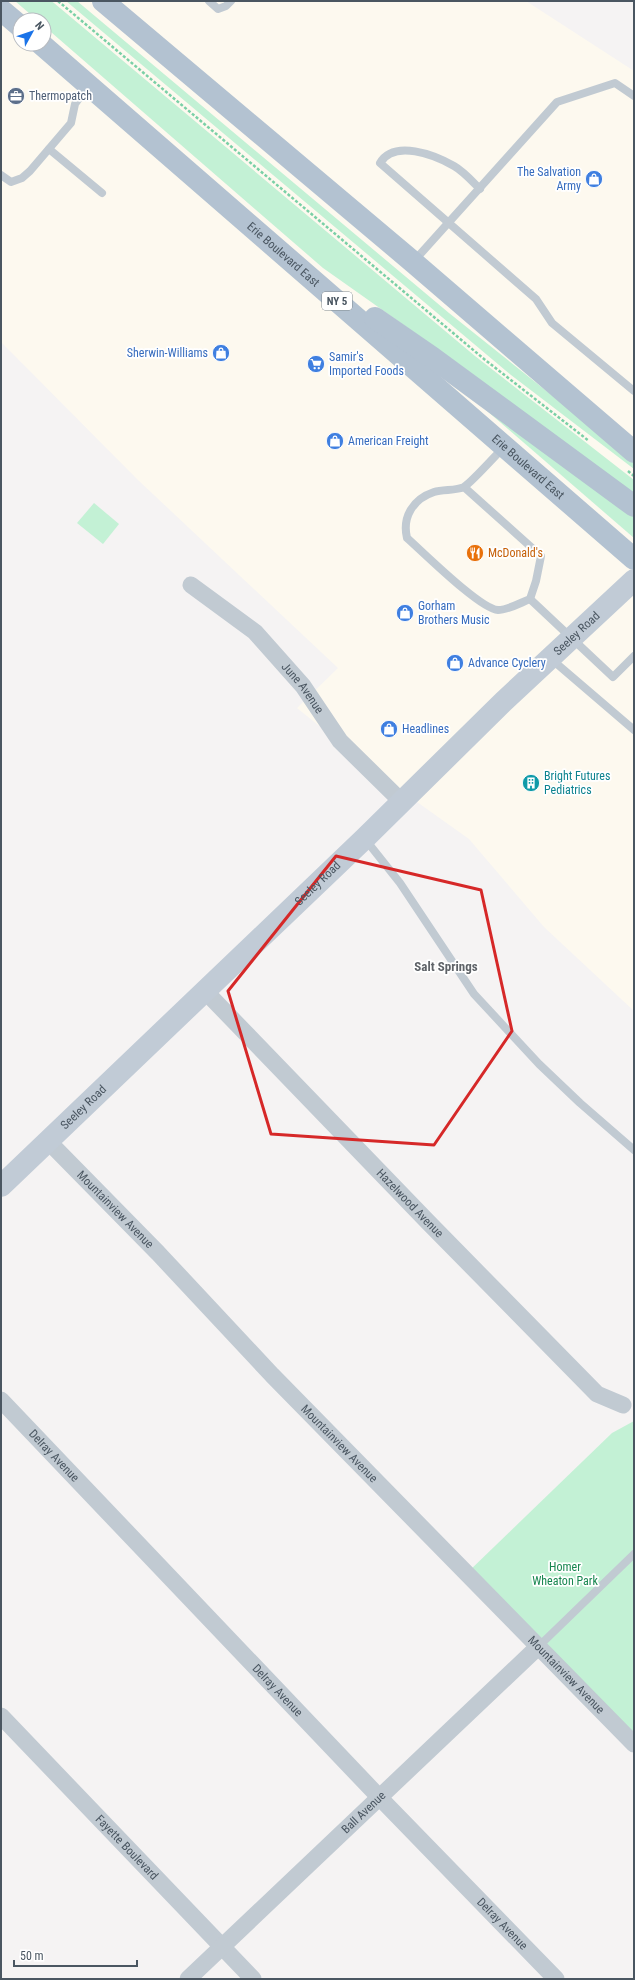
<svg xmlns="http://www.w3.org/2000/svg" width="635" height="1980" font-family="'Roboto Condensed',sans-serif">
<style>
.commercial{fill:#fdf9ef;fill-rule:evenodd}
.green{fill:#c3f1d5}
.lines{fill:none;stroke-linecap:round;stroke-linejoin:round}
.path{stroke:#7ad0a6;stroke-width:2.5;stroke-dasharray:3 2;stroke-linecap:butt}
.lane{stroke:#c1cad2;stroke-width:8}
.street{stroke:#c1cad2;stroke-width:17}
.secondary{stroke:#c1cbd6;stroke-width:22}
.primary{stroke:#b3c2d1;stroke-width:22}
.marked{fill:none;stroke:#d62828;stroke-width:3;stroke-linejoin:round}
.labels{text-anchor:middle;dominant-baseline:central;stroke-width:3.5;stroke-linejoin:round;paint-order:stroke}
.shield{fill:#fff;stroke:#808990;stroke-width:1}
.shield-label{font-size:11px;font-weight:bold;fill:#4a5661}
.service-label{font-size:12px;fill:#4e5e75;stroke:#fff;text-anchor:start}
.shop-label{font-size:12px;fill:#366cbe;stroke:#fff;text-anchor:start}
.street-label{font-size:12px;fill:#4a5661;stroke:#fff}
.food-label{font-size:12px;fill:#c56008;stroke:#fff;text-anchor:start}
.culture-label{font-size:12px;fill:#0d838f;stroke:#fff;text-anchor:start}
.park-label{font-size:12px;fill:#17864f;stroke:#fff}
.neighbourhood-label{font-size:13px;font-weight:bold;fill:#5f6368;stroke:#fff}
</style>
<rect width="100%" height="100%" fill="#f5f3f3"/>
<path class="commercial" d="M1,1H526L634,71V1011L544,927L469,839L389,782L297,708L338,668L138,480L1,342ZM20,20H44V44H20Z"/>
<g class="green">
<path d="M15,1H51L54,3L475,356L634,480V495L456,362L323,268L44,26V20H37Z"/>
<path d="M66,1H77L449,313L634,461V469L511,375Z"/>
<path d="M464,391L634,514V538Z"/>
<path d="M94,503L119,524L103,544L77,523Z"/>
<path d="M634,1421V1744L467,1573L612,1433Z"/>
</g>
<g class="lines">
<g class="path">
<path d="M58,1L484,359L589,441"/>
<path d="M628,471L634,476"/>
</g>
<g class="lane">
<path d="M209,1L218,9L226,6L231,1"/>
<path d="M49,149L102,193"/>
<path d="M1,175L11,182L22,178L30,171L71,123L75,104L88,86"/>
<path d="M480,189C472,181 463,171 454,166C435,155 394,139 380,163L536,299L552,323L634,391"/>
<path d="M414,261L557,102L615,83L634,96"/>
<path d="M464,487L541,556L536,581L530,599C520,603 508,610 498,610C480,609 423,552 407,538C402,517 413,499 434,492C443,489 456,491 464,487C472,482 496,455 504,447"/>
<path d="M530,599L613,677L634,656"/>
<path d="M550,658L634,730"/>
<path d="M365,839L400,883L474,994L539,1064L580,1103L634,1150"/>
<path d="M539,1646L634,1554"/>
</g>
<g class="street">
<path id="s1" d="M191,585L255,632L303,686L340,741L402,802"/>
<path id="s2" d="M205,991L428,1222L597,1394L623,1405"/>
<path id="s3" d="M48,1141L158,1253L272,1375L634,1744"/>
<path id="s4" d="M1,1400L380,1798L556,1979"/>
<path id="s5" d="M1,1716L253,1979"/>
<path id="s6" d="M188,1979L539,1646"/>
</g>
<path class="secondary" id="s7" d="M1,1186L365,838L503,702L634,580"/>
<g class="primary">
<path d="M103,1L413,262L634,452"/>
<path d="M1,10L20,26"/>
<path id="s8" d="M41,44L634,559"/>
<path d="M375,318L433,358L634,506"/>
</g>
</g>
<path class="marked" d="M336,856L481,890L512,1031L434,1145L271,1134L228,991Z"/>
<defs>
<symbol id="office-disc" viewBox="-11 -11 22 22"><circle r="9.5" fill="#5c6f8a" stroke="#fff"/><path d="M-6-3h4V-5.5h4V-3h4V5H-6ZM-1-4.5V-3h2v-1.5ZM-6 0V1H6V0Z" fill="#fff"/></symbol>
<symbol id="shop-disc" viewBox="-11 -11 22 22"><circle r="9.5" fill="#3f7fe0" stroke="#fff"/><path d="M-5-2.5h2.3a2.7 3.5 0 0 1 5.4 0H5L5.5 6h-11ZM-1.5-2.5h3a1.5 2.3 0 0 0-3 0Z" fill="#fff"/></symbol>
<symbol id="supermarket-disc" viewBox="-11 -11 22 22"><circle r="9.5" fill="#3f7fe0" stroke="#fff"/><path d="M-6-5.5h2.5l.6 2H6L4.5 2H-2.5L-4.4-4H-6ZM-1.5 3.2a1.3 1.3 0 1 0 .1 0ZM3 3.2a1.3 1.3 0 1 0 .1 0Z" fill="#fff"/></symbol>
<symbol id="restaurant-disc" viewBox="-11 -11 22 22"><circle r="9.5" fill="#e8710a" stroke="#fff"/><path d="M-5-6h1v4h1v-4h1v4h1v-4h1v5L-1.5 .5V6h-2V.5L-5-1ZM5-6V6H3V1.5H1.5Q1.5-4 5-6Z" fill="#fff"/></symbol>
<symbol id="building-disc" viewBox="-11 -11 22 22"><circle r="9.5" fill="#0f9aa8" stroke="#fff"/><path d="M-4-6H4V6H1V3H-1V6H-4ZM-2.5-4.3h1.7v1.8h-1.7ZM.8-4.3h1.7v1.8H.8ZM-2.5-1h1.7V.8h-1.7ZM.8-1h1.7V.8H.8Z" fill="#fff"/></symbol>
</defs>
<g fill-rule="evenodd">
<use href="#office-disc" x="6" y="86" width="20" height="20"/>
<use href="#shop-disc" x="584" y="169" width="20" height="20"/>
<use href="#shop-disc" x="211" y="343" width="20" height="20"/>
<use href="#supermarket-disc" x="306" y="354" width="20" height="20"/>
<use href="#shop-disc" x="325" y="431" width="20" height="20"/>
<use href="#restaurant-disc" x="465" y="543" width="20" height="20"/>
<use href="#shop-disc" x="395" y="603" width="20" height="20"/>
<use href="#shop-disc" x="445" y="653" width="20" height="20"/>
<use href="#shop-disc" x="379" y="719" width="20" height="20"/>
<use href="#building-disc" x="521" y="773" width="20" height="20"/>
</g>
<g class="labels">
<rect class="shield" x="322" y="292" width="30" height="18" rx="3"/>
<g class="shield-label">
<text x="337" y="301">NY 5</text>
</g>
<g class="service-label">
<text x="29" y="96">Thermopatch</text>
</g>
<g class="shop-label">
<text x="581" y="172" text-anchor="end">The Salvation<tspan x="581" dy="14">Army</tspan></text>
<text x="208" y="353" text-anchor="end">Sherwin-Williams</text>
<text x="329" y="357">Samir's<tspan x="329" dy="14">Imported Foods</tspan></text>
<text x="348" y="441">American Freight</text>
<text x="418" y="606">Gorham<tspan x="418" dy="14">Brothers Music</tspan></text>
<text x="468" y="663">Advance Cyclery</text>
<text x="402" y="729">Headlines</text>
</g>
<g class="street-label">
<text stroke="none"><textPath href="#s8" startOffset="321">Erie Boulevard East</textPath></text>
<text stroke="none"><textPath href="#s8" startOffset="645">Erie Boulevard East</textPath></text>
<text stroke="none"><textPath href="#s7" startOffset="798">Seeley Road</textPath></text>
<text stroke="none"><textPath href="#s1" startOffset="153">June Avenue</textPath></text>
<text stroke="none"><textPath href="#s7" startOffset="438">Seeley Road</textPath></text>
<text stroke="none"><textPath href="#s7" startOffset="114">Seeley Road</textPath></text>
<text stroke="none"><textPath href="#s2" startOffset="295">Hazelwood Avenue</textPath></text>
<text stroke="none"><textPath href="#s3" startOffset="96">Mountainview Avenue</textPath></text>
<text stroke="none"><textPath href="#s3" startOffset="420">Mountainview Avenue</textPath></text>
<text stroke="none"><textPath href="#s4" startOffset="77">Delray Avenue</textPath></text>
<text stroke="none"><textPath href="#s3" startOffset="744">Mountainview Avenue</textPath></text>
<text stroke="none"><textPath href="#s4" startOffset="401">Delray Avenue</textPath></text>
<text stroke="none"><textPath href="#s6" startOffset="242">Ball Avenue</textPath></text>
<text stroke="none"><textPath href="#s5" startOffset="182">Fayette Boulevard</textPath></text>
<text stroke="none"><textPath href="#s4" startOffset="725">Delray Avenue</textPath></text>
</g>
<g class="food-label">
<text x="488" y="553">McDonald's</text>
</g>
<g class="culture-label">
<text x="544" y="776">Bright Futures<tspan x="544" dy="14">Pediatrics</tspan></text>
</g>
<g class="park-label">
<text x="565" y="1567">Homer<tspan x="565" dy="14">Wheaton Park</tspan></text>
</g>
<g class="neighbourhood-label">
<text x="446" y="966">Salt Springs</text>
</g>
</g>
<rect width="635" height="1980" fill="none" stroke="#4a5661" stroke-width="4"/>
<g transform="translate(32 32) rotate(50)"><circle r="19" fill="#ffffff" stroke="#b7bbc0"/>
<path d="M0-3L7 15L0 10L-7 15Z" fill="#1a73e8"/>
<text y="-6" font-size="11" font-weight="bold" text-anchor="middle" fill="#4a5661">N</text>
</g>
<path d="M14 1960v6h123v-6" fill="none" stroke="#4a5661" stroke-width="2"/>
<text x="20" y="1960" font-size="12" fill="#4a5661" stroke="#ffffff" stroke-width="3" paint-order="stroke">50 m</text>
</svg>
